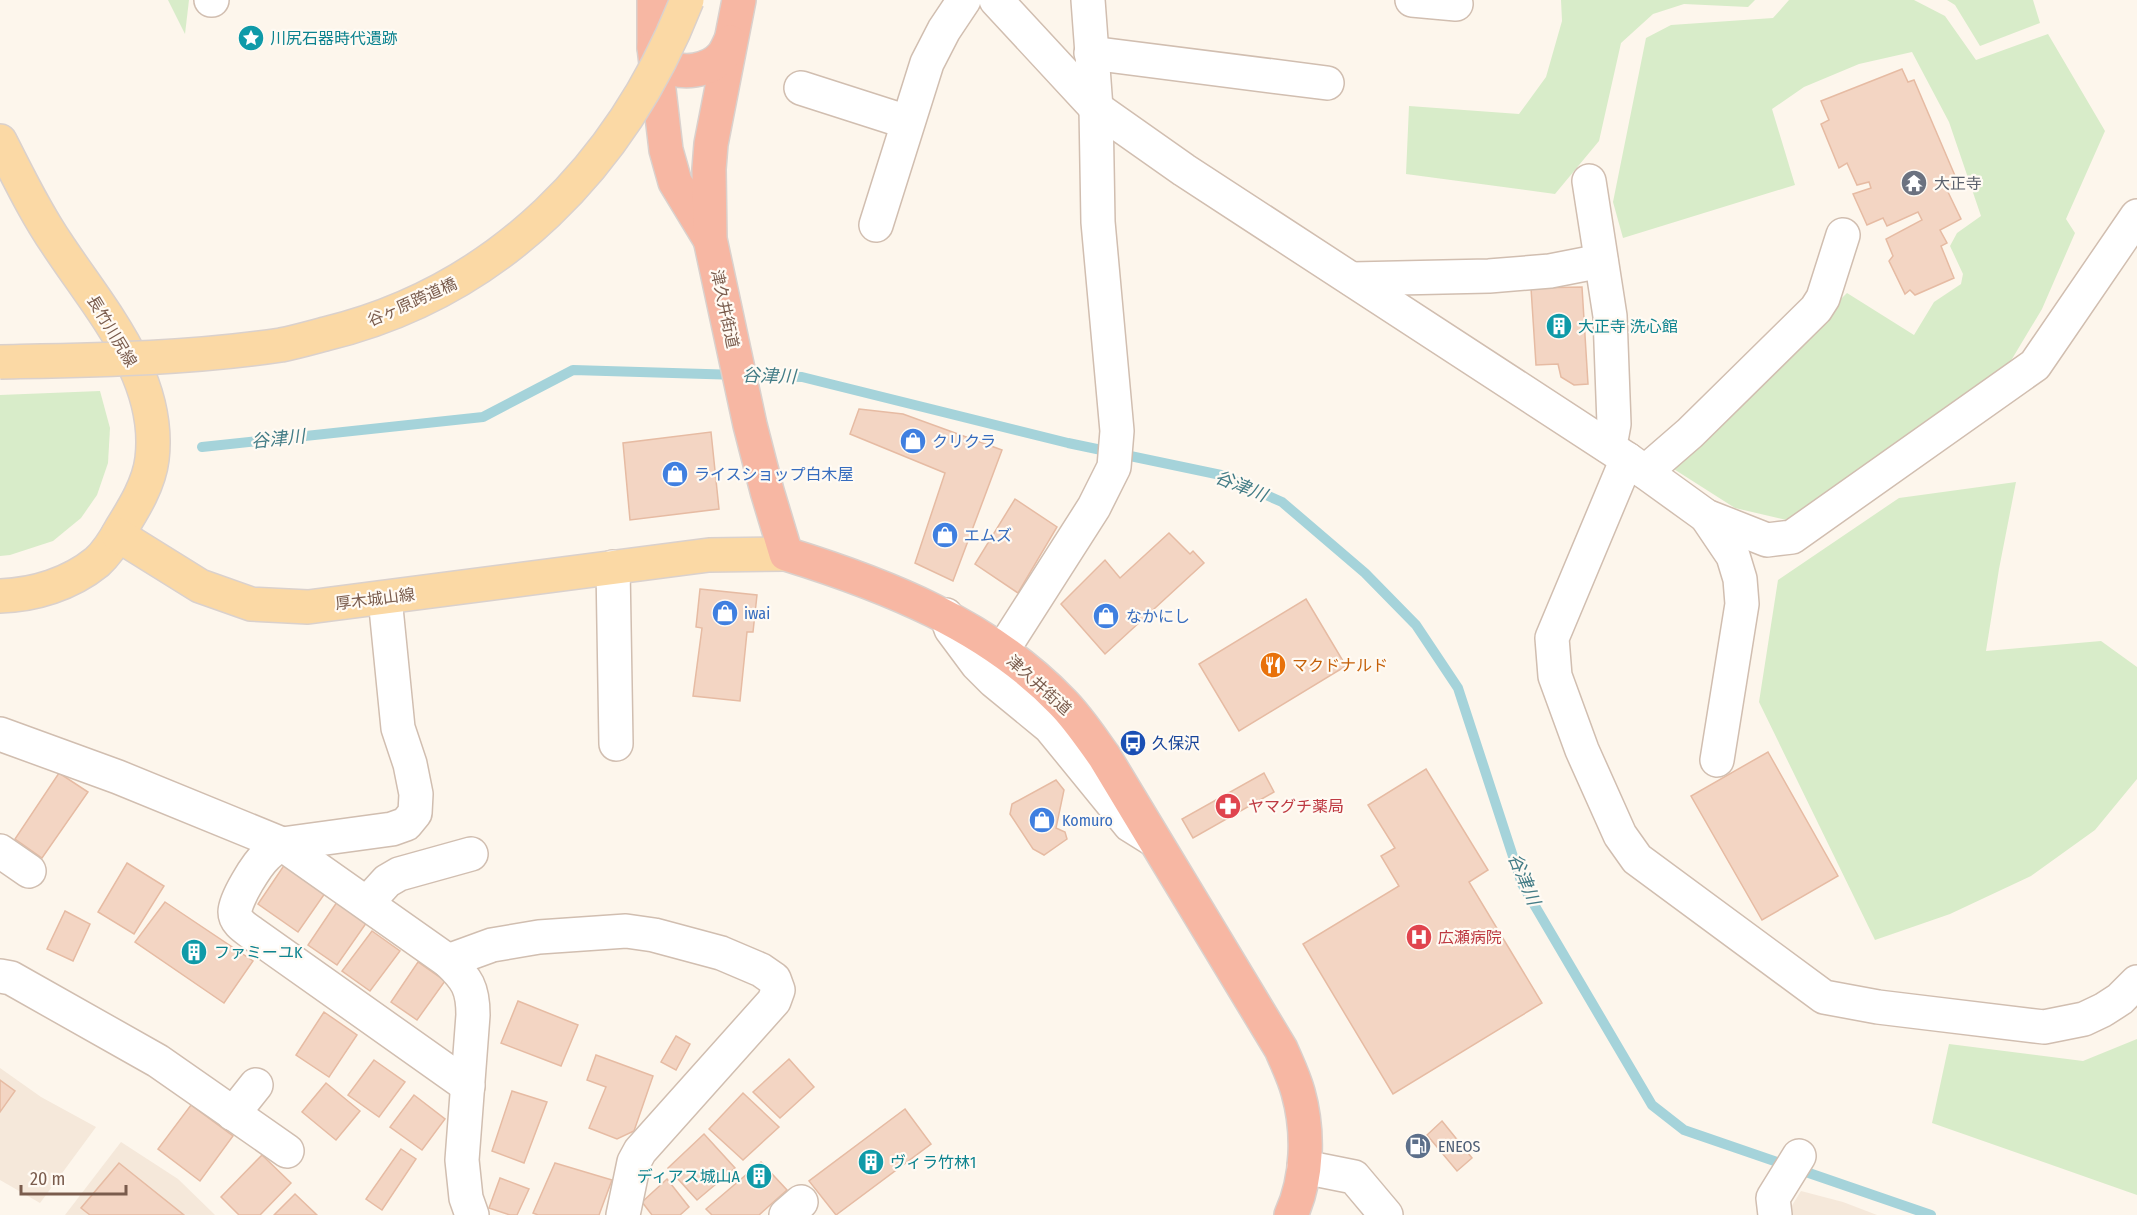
<svg xmlns="http://www.w3.org/2000/svg" width="2137" height="1215" font-family="'Fira Sans Condensed','Noto Sans JP',sans-serif">
<style>
.residential{fill:#f5e8da}
.green{fill:#d8ecc9}
.lines{fill:none;stroke-linecap:round;stroke-linejoin:round}
.stream{stroke:#a5d3da;stroke-width:10}
.building{fill:#f3d5c3;stroke:#e6bba3;stroke-width:1.5}
.minor-casing{stroke:#d1beb0;stroke-width:36}
.major-casing{stroke:#dad1cd;stroke-width:36}
.highway-casing{stroke:#dad1cd;stroke-width:36}
.minor{stroke:#fff;stroke-width:33}
.major{stroke:#fbd9a5;stroke-width:33}
.highway{stroke:#f7b7a3;stroke-width:33}
.major-bridge-casing{stroke:#dad1cd;stroke-width:36;stroke-linecap:butt}
.major-bridge{stroke:#fbd9a5;stroke-width:33}
.labels{text-anchor:middle;dominant-baseline:central;stroke-width:4.5;stroke-linejoin:round;paint-order:stroke}
.culture-label{font-size:16px;fill:#0d838f;stroke:#fffaf3;text-anchor:start}
.worship-label{font-size:16px;fill:#5b616d;stroke:#fffaf3;text-anchor:start}
.street-label{font-size:16px;fill:#7a5c4d;stroke:#fffaf3}
.shop-label{font-size:16px;fill:#366cbe;stroke:#fffaf3;text-anchor:start}
.food-label{font-size:16px;fill:#c56008;stroke:#fffaf3;text-anchor:start}
.transit-label{font-size:16px;fill:#164399;stroke:#fffaf3;text-anchor:start}
.health-label{font-size:16px;fill:#be3a42;stroke:#fffaf3;text-anchor:start}
.service-label{font-size:16px;fill:#4e5e75;stroke:#fffaf3;text-anchor:start}
.water-label{font-size:18px;font-style:italic;fill:#437c86;stroke:#fffaf3}
</style>
<rect width="100%" height="100%" fill="#fdf6ec"/>
<g class="residential">
<path d="M0,1068L41,1097L96,1127L40,1203L0,1180Z"/>
<path d="M121,1142L178,1179L215,1215H65Z"/>
<path d="M1801,1191L1843,1202L1877,1215H1793L1788,1212Z"/>
</g>
<g class="green">
<path d="M168,0H189L185,34Z"/>
<path d="M1561,0H1755L1748,7L1684,4L1653,14L1621,43L1599,141L1555,194L1406,174L1409,106L1519,114L1546,77L1562,21Z"/>
<path d="M1789,0H1914L1945,16L1976,60L2048,34L2105,131L2066,219L2075,233L2042,309L2003,374L1795,522L1735,508L1669,466L1847,293L1914,335L1934,302L1961,284L1963,274L1950,246L1957,233L1981,216L1949,122L1912,52L1859,64L1804,87L1772,109L1795,185L1623,238L1613,202L1646,38L1671,25L1773,18Z"/>
<path d="M1947,0H2033L2040,23L1980,46L1955,5Z"/>
<path d="M100,391L110,428L108,463L97,495L81,518L53,541L10,555L0,556V395Z"/>
<path d="M2016,482L1999,569L1986,651L2101,641L2137,667V779L2095,830L2031,876L1950,914L1875,940L1759,702L1778,580L1899,498Z"/>
<path d="M2137,1039V1195L1932,1123L1949,1044L2083,1061Z"/>
</g>
<g class="lines">
<path class="stream" d="M202,447L483,417L573,370L802,377L1068,443L1221,475L1282,502L1365,573L1416,625L1458,688L1522,884L1652,1105L1684,1130L1931,1215"/>
</g>
<g class="building">
<path d="M1902,69L1908,82L1914,80L1959,185L1947,190L1961,219L1940,230L1947,243L1941,246L1954,278L1915,295L1910,290L1905,294L1889,261L1893,256L1886,239L1922,220L1918,212L1887,226L1883,218L1867,225L1853,194L1871,188L1869,182L1857,185L1847,163L1839,168L1821,124L1829,120L1821,101Z"/>
<path d="M1582,287L1588,384L1574,385L1561,377L1558,364L1536,365L1531,288Z"/>
<path d="M859,409L903,414L1002,450L953,581L915,563L945,473L850,434Z"/>
<path d="M711,432L719,509L630,520L623,443Z"/>
<path d="M1015,499L1057,527L1018,593L975,564Z"/>
<path d="M1169,533L1190,554L1193,551L1204,563L1105,654L1061,604L1105,560L1120,578Z"/>
<path d="M700,589L757,595L753,632H747L740,701L693,696L702,628L696,627Z"/>
<path d="M1306,599L1346,666L1239,731L1199,664Z"/>
<path d="M1768,752L1838,876L1762,920L1691,796Z"/>
<path d="M1426,769L1488,870L1469,882L1542,1003L1393,1094L1303,944L1399,886L1381,856L1395,848L1368,805Z"/>
<path d="M59,773L88,792L42,858L15,839Z"/>
<path d="M1264,773L1274,792L1193,838L1182,819Z"/>
<path d="M1056,780L1064,790L1056,828L1065,832L1067,839L1044,855L1033,849L1010,814L1012,804Z"/>
<path d="M287,861L328,889L298,932L258,904Z"/>
<path d="M127,863L164,886L134,934L98,912Z"/>
<path d="M165,902L253,961L224,1003L135,942Z"/>
<path d="M337,902L367,922L337,965L308,945Z"/>
<path d="M65,911L90,924L73,961L47,949Z"/>
<path d="M372,931L400,951L370,991L342,971Z"/>
<path d="M418,962L445,981L417,1020L391,1002Z"/>
<path d="M518,1001L578,1025L561,1066L501,1043Z"/>
<path d="M324,1012L357,1035L329,1077L296,1055Z"/>
<path d="M676,1036L690,1044L676,1070L661,1062Z"/>
<path d="M596,1055L653,1076L634,1131L617,1139L589,1128L606,1087L587,1080Z"/>
<path d="M789,1059L814,1087L780,1118L753,1092Z"/>
<path d="M374,1060L405,1082L379,1117L348,1095Z"/>
<path d="M0,1080L15,1091L0,1112Z"/>
<path d="M326,1083L360,1111L336,1140L302,1112Z"/>
<path d="M512,1091L547,1102L524,1163L492,1151Z"/>
<path d="M743,1093L779,1127L743,1160L709,1129Z"/>
<path d="M414,1095L445,1119L422,1150L390,1127Z"/>
<path d="M191,1105L233,1136L200,1181L158,1149Z"/>
<path d="M905,1109L931,1144L836,1215L809,1181Z"/>
<path d="M1442,1121L1472,1158L1457,1171L1427,1135Z"/>
<path d="M704,1134L735,1168L697,1200L668,1168Z"/>
<path d="M401,1149L416,1159L382,1210L366,1199Z"/>
<path d="M262,1155L291,1183L260,1215H239L221,1197Z"/>
<path d="M761,1162L787,1190L759,1215H712L706,1209Z"/>
<path d="M119,1163L184,1215H90L81,1208Z"/>
<path d="M555,1163L612,1180L599,1215H538L533,1213Z"/>
<path d="M500,1178L529,1189L517,1215H510L489,1208Z"/>
<path d="M667,1179L689,1207L680,1215H652L642,1202Z"/>
<path d="M295,1194L317,1215H274Z"/>
</g>
<g class="lines">
<defs>
<g id="minor">
<path d="M211,0H212"/>
<path d="M996,0L1096,108L1184,170L1627,459L1706,516L1767,540L1792,537L2035,365L2137,216"/>
<path d="M1412,0L1456,4"/>
<path d="M1091,53L1327,83"/>
<path d="M801,88L907,122"/>
<path d="M1589,181L1610,316L1614,424L1612,435L1608,446"/>
<path d="M876,225L927,63L944,30L964,0"/>
<path d="M1352,279L1489,276L1550,271L1601,261"/>
<path d="M1627,459L1552,638L1555,676L1582,750L1620,835L1637,859L1824,997L1878,1007L2044,1027L2084,1019L2103,1010L2120,999L2137,982"/>
<path d="M1645,472L1690,433L1816,309L1823,298L1843,235"/>
<path d="M1706,516L1733,556L1740,579L1742,604L1717,760"/>
<path d="M613,567L616,744"/>
<path d="M385,598L398,728L410,764L416,794L415,813L406,824L392,829L282,844C277,847 271,851 267,855C257,864 235,899 235,912C235,922 245,928 252,933L468,1086"/>
<path d="M946,615L951,629L977,664L994,681L1050,727L1130,825L1154,840"/>
<path d="M1002,651L1094,507L1114,467L1117,431L1098,222L1096,108L1088,0"/>
<path d="M0,734L118,777L282,844L448,961C467,979 473,988 473,1015L462,1160L466,1198L472,1215"/>
<path d="M0,851L29,871"/>
<path d="M367,903L387,881L399,874L471,854"/>
<path d="M448,961L492,945L539,937L626,931L654,935L721,953L761,970L774,979L778,990L774,1001L640,1151L634,1162L623,1215"/>
<path d="M0,976L11,978L158,1061L287,1151"/>
<path d="M233,1114L256,1085"/>
<path d="M1304,1167L1354,1177L1386,1215"/>
<path d="M786,1215L801,1202"/>
<path d="M1775,1215L1773,1198L1799,1156"/>
</g>
<g id="major">
<path d="M0,141C18,176 35,212 57,244C99,308 162,377 152,459C149,484 134,508 121,529C115,540 106,554 97,562C70,584 34,595 0,596"/>
<path d="M118,535L200,586L251,604L308,607L709,555L786,554"/>
</g>
<g id="highway">
<path d="M654,0V47L666,150L675,182L709,238"/>
<path d="M739,0L711,144L709,169L710,239L750,425L767,491L786,554C886,585 988,625 1062,702C1078,718 1091,738 1104,756L1281,1049C1287,1063 1294,1077 1298,1092C1309,1131 1308,1178 1291,1215"/>
<path d="M654,47C658,53 660,60 665,64C681,76 710,71 723,55C726,51 728,46 730,42"/>
</g>
</defs>
<use href="#minor" class="minor-casing"/>
<use href="#major" class="major-casing"/>
<use href="#highway" class="highway-casing"/>
<use href="#minor" class="minor"/>
<use href="#major" class="major"/>
<use href="#highway" class="highway"/>
<defs>
<path id="major-bridge" d="M0,362C94,360 188,359 281,345C296,342 310,338 325,334C499,292 623,164 687,0"/>
</defs>
<use href="#major-bridge" class="major-bridge-casing"/>
<use href="#major-bridge" class="major-bridge"/>
</g>
<defs>
<symbol id="sight-disc" viewBox="-11 -11 22 22"><circle r="9.5" fill="#0f9aa8" stroke="#fffaf3"/><path d="M0-6L1.8-2.2L6-1.7L2.9 1.2L3.7 5.4L0 3.3L-3.7 5.4L-2.9 1.2L-6-1.7L-1.8-2.2Z" fill="#fff"/></symbol>
<symbol id="temple-disc" viewBox="-11 -11 22 22"><circle r="9.5" fill="#6b7280" stroke="#fffaf3"/><path d="M0-6L5-2H3V0L6.5 2.5H4V6H1.5V3h-3V6H-4V2.5H-6.5L-3 0V-2H-5Z" fill="#fff"/></symbol>
<symbol id="building-disc" viewBox="-11 -11 22 22"><circle r="9.5" fill="#0f9aa8" stroke="#fffaf3"/><path d="M-4-6H4V6H1V3H-1V6H-4ZM-2.5-4.3h1.7v1.8h-1.7ZM.8-4.3h1.7v1.8H.8ZM-2.5-1h1.7V.8h-1.7ZM.8-1h1.7V.8H.8Z" fill="#fff"/></symbol>
<symbol id="shop-disc" viewBox="-11 -11 22 22"><circle r="9.5" fill="#3f7fe0" stroke="#fffaf3"/><path d="M-5-2.5h2.3a2.7 3.5 0 0 1 5.4 0H5L5.5 6h-11ZM-1.5-2.5h3a1.5 2.3 0 0 0-3 0Z" fill="#fff"/></symbol>
<symbol id="restaurant-disc" viewBox="-11 -11 22 22"><circle r="9.5" fill="#e8710a" stroke="#fffaf3"/><path d="M-5-6h1v4h1v-4h1v4h1v-4h1v5L-1.5 .5V6h-2V.5L-5-1ZM5-6V6H3V1.5H1.5Q1.5-4 5-6Z" fill="#fff"/></symbol>
<symbol id="bus-disc" viewBox="-11 -11 22 22"><circle r="9.5" fill="#1a4fb4" stroke="#fffaf3"/><path d="M-5-6H5V4H4V6H2V4H-2V6H-4V4H-5ZM-3.5-4V0h7V-4ZM-3.5 1.2v1.5H-2V1.2ZM2 1.2v1.5H3.5V1.2Z" fill="#fff"/></symbol>
<symbol id="pharmacy-disc" viewBox="-11 -11 22 22"><circle r="9.5" fill="#e0444e" stroke="#fffaf3"/><path d="M-2-6h4v4h4v4h-4v4h-4v-4h-4v-4h4Z" fill="#fff"/></symbol>
<symbol id="hospital-disc" viewBox="-11 -11 22 22"><circle r="9.5" fill="#e0444e" stroke="#fffaf3"/><path d="M-5-5h3v3.5h4V-5h3V5h-3V1.5h-4V5h-3Z" fill="#fff"/></symbol>
<symbol id="fuel-disc" viewBox="-11 -11 22 22"><circle r="9.5" fill="#5c6f8a" stroke="#fffaf3"/><path d="M-5.5-6h7V0h2V4h1.3V-2.5L3-4.5l.8-.8L6-3V5H2.5V1h-1V6h-7ZM-4.2-4.7v3.2H.2V-4.7Z" fill="#fff"/></symbol>
</defs>
<g fill-rule="evenodd">
<use href="#sight-disc" x="236" y="23" width="30" height="30"/>
<use href="#temple-disc" x="1899" y="168" width="30" height="30"/>
<use href="#building-disc" x="1544" y="311" width="30" height="30"/>
<use href="#shop-disc" x="898" y="426" width="30" height="30"/>
<use href="#shop-disc" x="660" y="459" width="30" height="30"/>
<use href="#shop-disc" x="930" y="520" width="30" height="30"/>
<use href="#shop-disc" x="710" y="598" width="30" height="30"/>
<use href="#shop-disc" x="1091" y="601" width="30" height="30"/>
<use href="#restaurant-disc" x="1258" y="650" width="30" height="30"/>
<use href="#bus-disc" x="1118" y="728" width="30" height="30"/>
<use href="#pharmacy-disc" x="1213" y="791" width="30" height="30"/>
<use href="#shop-disc" x="1027" y="805" width="30" height="30"/>
<use href="#hospital-disc" x="1404" y="922" width="30" height="30"/>
<use href="#building-disc" x="179" y="937" width="30" height="30"/>
<use href="#fuel-disc" x="1403" y="1131" width="30" height="30"/>
<use href="#building-disc" x="856" y="1147" width="30" height="30"/>
<use href="#building-disc" x="744" y="1161" width="30" height="30"/>
</g>
<g class="labels">
<g class="culture-label">
<text x="270" y="38">川尻石器時代遺跡</text>
<text x="1578" y="326">大正寺 洗心館</text>
<text x="214" y="952">ファミーユK</text>
<text x="890" y="1162">ヴィラ竹林1</text>
<text x="740" y="1176" text-anchor="end">ディアス城山A</text>
</g>
<g class="worship-label">
<text x="1934" y="183">大正寺</text>
</g>
<g class="street-label">
<text transform="translate(412 302) rotate(-24)">谷ヶ原跨道橋</text>
<text transform="translate(725 309) rotate(78)">津久井街道</text>
<text transform="translate(112 331) rotate(59)">長竹川尻線</text>
<text transform="translate(375 599) rotate(-7)">厚木城山線</text>
<text transform="translate(1039 685) rotate(42)">津久井街道</text>
</g>
<g class="shop-label">
<text x="932" y="441">クリクラ</text>
<text x="694" y="474">ライスショップ白木屋</text>
<text x="964" y="535">エムズ</text>
<text x="744" y="613">iwai</text>
<text x="1126" y="616">なかにし</text>
<text x="1062" y="820">Komuro</text>
</g>
<g class="food-label">
<text x="1292" y="665">マクドナルド</text>
</g>
<g class="transit-label">
<text x="1152" y="743">久保沢</text>
</g>
<g class="health-label">
<text x="1248" y="806">ヤマグチ薬局</text>
<text x="1438" y="937">広瀬病院</text>
</g>
<g class="service-label">
<text x="1438" y="1146">ENEOS</text>
</g>
<g class="water-label">
<text transform="translate(769 376) rotate(2)">谷津川</text>
<text transform="translate(278 439) rotate(-6)">谷津川</text>
<text transform="translate(1241 486) rotate(22)">谷津川</text>
<text transform="translate(1524 879) rotate(67)">谷津川</text>
</g>
</g>
<path d="M21 1185v9h105v-9" fill="none" stroke="#7a5c4d" stroke-width="3"/>
<text x="30" y="1185" font-size="18" fill="#7a5c4d" stroke="#fffaf3" stroke-width="4.5" paint-order="stroke">20 m</text>
</svg>
